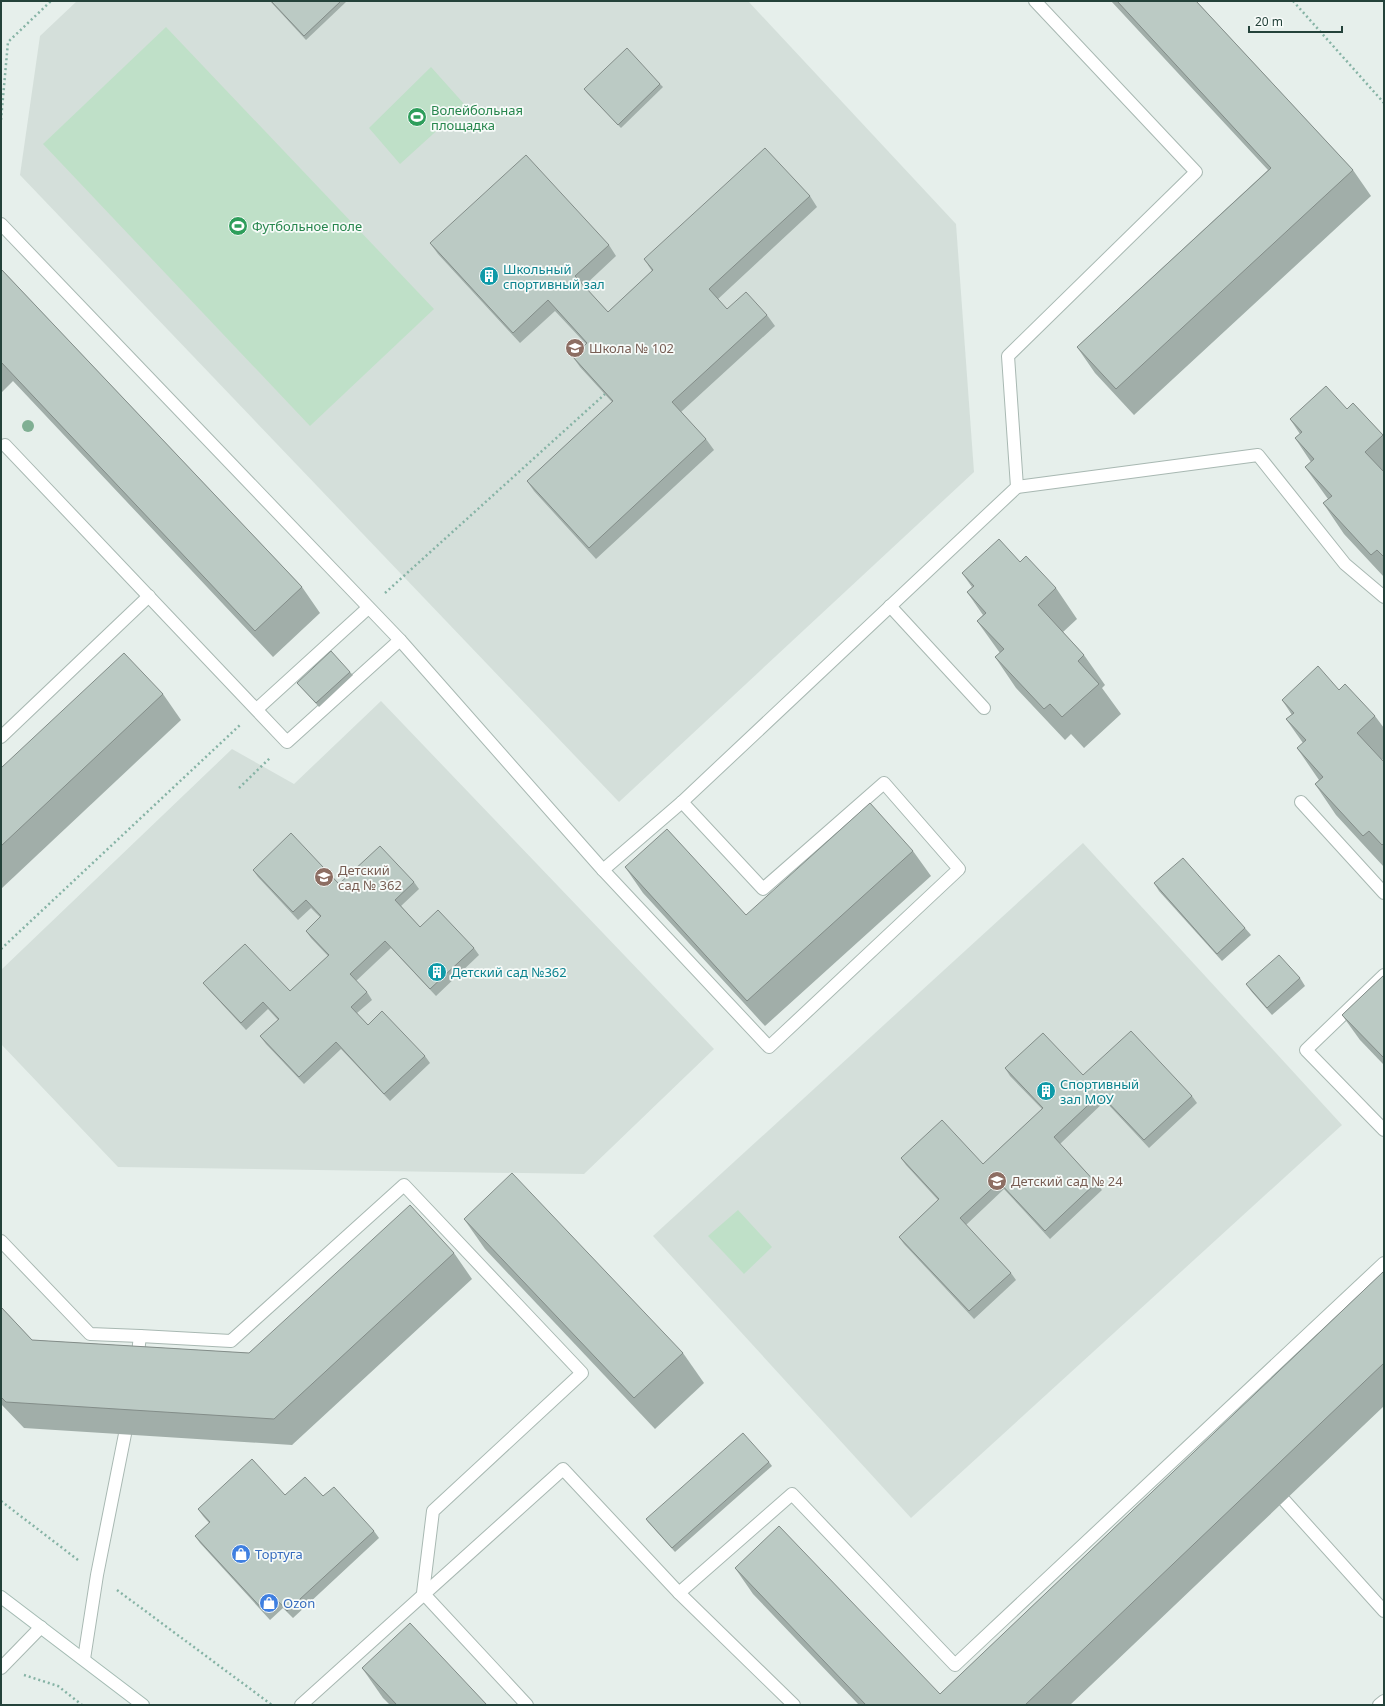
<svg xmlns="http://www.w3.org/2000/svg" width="1385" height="1706" font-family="'Noto Sans',sans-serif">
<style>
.built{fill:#d4dfda}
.green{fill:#bfe0c8}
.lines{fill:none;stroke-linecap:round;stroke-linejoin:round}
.service-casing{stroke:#a8b8b2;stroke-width:14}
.minor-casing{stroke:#a8b8b2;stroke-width:14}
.secondary-casing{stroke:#a4bbb3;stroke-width:14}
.path{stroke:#86b3a5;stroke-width:2.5;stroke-dasharray:2 3;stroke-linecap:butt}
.service{stroke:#fff;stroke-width:12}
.minor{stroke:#fff;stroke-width:12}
.secondary{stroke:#fff;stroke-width:12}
.tree{fill:#80af93}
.wall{fill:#a1aea9}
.building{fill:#bbcac4;stroke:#838d89}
.labels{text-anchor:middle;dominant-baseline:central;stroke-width:3.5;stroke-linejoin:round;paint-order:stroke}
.leisure-label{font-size:13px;fill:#27864d;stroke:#f7fbf9;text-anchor:start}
.culture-label{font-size:13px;fill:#0d838f;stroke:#f7fbf9;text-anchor:start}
.education-label{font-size:13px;fill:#785e54;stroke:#f7fbf9;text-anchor:start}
.shop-label{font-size:13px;fill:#366cbe;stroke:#f7fbf9;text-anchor:start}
</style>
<rect width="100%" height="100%" fill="#e6efeb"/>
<g class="built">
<path d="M77,1H748L956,224L974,472L619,802L20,175L40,36Z"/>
<path d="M381,701L714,1049L584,1174L118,1167L1,1044V970L232,749L294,784Z"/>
<path d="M1083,843L1342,1125L911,1518L653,1236Z"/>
</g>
<g class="green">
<path d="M166,27L434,309L310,426L43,144Z"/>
<path d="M431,67L465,105L400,164L369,128Z"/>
<path d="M738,1210L772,1247L744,1274L708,1236Z"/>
</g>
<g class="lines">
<defs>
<g id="service">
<path d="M1,224L400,640L603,870L769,1047L959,869L884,783L763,889L682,802"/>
<path d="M5,445L287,742L400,640"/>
<path d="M1017,487L1258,455L1345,564L1384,597"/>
<path d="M890,606L984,708"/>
<path d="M257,709L368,608"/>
<path d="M1,737L149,596"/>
<path d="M1301,802L1384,893"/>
<path d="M603,870L682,802L1017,487L1008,356L1196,172L1035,1"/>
<path d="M1384,975L1306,1050L1384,1130"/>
<path d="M1,1241L90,1334L140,1336L137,1361"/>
<path d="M140,1336L231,1341L404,1185L582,1373L433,1511L423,1593L527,1705"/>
<path d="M1284,1500L1384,1611"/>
<path d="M84,1659L97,1575L125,1434"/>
<path d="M1,1668L41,1627"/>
<path d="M301,1705L563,1469L679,1593L792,1494L955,1665L1384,1263"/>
</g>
<g id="minor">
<path d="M679,1593L794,1705"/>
<path d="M1379,1705L1384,1701"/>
</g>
<path id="secondary" d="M1,1597L143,1705"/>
</defs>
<use href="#service" class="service-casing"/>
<use href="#minor" class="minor-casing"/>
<use href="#secondary" class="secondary-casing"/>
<g class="path">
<path d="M1293,1L1384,103"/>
<path d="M1,120L8,42L51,1"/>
<path d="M385,593L605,394"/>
<path d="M239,788L271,757"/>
<path d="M1,949L240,725"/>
<path d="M1,1501L78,1560"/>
<path d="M117,1590L272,1705"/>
<path d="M24,1675L58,1686L82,1705"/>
</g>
<use href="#service" class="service"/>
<use href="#minor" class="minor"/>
<use href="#secondary" class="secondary"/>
</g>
<circle class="tree" cx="28" cy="426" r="6"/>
<g class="wall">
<path d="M270,1H347L306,40Z"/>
<path d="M1111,1H1196L1353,170L1371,196L1134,415L1095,373L1077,347L1268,170Z"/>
<path d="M660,84L663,87L621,128L587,93L584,89Z"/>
<path d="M810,196L817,207L718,299L727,309L767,315L775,326L681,412L706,439L714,450L596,559L534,491L527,481L612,402L580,367L573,357L586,344L555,311L520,343L438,254L430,243L609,245L616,256L584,286L608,312L652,271L644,259Z"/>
<path d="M1,269L302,587L320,613L273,657L13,381L1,393Z"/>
<path d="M1353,403L1384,436V577L1344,534L1323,503L1328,499L1305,467L1311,462L1295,438L1300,434L1290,419L1347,409Z"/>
<path d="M1020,562L1056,588L1077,619L1063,632L1084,655L1105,685L1102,688L1121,714L1084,748L1071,734L1065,740L1016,688L995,657L1000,653L977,621L983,615L967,592L972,587L962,573Z"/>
<path d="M350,672L353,675L319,707L300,686L297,683Z"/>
<path d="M1339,690L1375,716L1384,728V758L1382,760L1384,762V867L1336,815L1315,784L1319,780L1297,748L1303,743L1286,719L1292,715L1282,700Z"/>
<path d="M163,694L181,720L1,889V768Z"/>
<path d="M913,851L931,876L765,1026L643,893L625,867L746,915Z"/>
<path d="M253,870L339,884L414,882L419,889L401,906L420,927L474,948L479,955L436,996L391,948L356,981L367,992L372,1000L357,1013L368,1025L425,1056L430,1063L390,1101L341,1049L304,1084L266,1044L260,1036L278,1020L268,1009L246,1030L209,990L203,983L290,991L328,956L311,938L306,931L320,917L311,908L298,920L258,877Z"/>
<path d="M1154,883L1245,928L1251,935L1222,961L1159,891Z"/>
<path d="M1384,975V1065L1360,1040L1342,1015Z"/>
<path d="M1300,978L1305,986L1272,1015L1251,991L1246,984Z"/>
<path d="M1005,1068L1083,1075L1192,1096L1197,1103L1149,1148L1105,1101L1060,1144L1096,1183L1102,1190L1050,1239L1004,1189L966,1225L1011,1273L1016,1280L974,1319L904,1244L899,1237L938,1200L906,1165L901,1158L983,1164L1042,1109L1010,1076Z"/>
<path d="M464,1219L683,1353L704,1383L655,1429L485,1249Z"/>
<path d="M454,1253L472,1279L292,1445L24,1428L1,1404V1307L32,1340L249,1353Z"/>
<path d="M1384,1271V1406L1070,1705H859L753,1594L735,1568L940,1694Z"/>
<path d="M769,1462L772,1466L675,1552L648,1522L646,1519Z"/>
<path d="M285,1495L323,1496L374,1531L379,1538L293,1618L283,1608L270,1620L200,1543L195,1536L209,1523L203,1516L198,1509Z"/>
<path d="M362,1668L487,1705H390L383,1698Z"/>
</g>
<g class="building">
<path d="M271,1H341L304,36Z"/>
<path d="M1117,1H1196L1353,170L1116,389L1077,347L1271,168Z"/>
<path d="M627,48L660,84L618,125L584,89Z"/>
<path d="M765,148L810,196L709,289L727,309L746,292L767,315L672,402L706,439L589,548L527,481L613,401L573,357L587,343L548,300L513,333L430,243L526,155L609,245L575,276L608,312L653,270L644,259Z"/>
<path d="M1,269L302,587L255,631L1,362Z"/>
<path d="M1326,386L1347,409L1353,403L1383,435L1365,452L1384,472V557L1377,550L1371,555L1323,503L1332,496L1305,467L1314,459L1295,438L1302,432L1290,419Z"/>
<path d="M999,539L1020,562L1026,556L1056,588L1038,605L1084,655L1078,661L1099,684L1062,717L1050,704L1044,709L995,657L1004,649L977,621L986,613L967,592L974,586L962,573Z"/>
<path d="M331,651L350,672L316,703L297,683Z"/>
<path d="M124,653L163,694L1,846V768Z"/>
<path d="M1318,666L1339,690L1345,684L1375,716L1357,733L1384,762V843L1382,845L1369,831L1363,836L1315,784L1323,777L1297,748L1306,740L1286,719L1294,713L1282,700Z"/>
<path d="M870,803L913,851L747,1001L625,867L667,829L746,915Z"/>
<path d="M291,833L339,884L380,846L414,882L395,900L420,927L438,910L474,948L430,989L385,941L350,974L367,992L351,1007L368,1025L382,1011L425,1056L384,1094L336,1042L299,1077L260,1036L279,1019L263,1002L241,1023L203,983L245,944L290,991L329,955L306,931L321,916L306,900L293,912L253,870Z"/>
<path d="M1183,858L1245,928L1217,954L1154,883Z"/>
<path d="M1279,955L1300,978L1267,1008L1246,984Z"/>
<path d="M1384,975V1058L1342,1015Z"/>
<path d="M1131,1031L1192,1096L1144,1140L1100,1094L1054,1137L1096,1183L1045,1231L999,1182L960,1218L1011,1273L969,1311L899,1237L939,1199L901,1158L942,1120L983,1164L1043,1108L1005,1068L1043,1033L1083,1075Z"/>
<path d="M512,1173L683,1353L634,1398L464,1219Z"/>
<path d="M410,1205L454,1253L274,1419L6,1402L1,1397V1307L32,1340L249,1353Z"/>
<path d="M1384,1271V1363L1025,1705H866L735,1568L779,1526L940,1694Z"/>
<path d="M743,1433L769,1462L672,1548L646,1519Z"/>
<path d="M252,1459L285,1495L305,1477L323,1496L334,1487L374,1531L287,1611L278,1601L265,1612L195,1536L210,1522L198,1509Z"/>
<path d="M410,1623L487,1705H397L362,1668Z"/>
</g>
<defs>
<symbol id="stadium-disc" viewBox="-11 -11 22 22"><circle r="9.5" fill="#2e9e5b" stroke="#f7fbf9"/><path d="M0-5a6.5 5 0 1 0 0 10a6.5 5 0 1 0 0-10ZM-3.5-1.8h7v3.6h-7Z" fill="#fff"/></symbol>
<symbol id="building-disc" viewBox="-11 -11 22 22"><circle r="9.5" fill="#0f9aa8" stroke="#f7fbf9"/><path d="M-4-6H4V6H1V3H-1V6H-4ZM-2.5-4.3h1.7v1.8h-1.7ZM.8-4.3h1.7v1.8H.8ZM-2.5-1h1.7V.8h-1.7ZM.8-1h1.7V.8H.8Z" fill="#fff"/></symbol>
<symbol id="school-disc" viewBox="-11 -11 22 22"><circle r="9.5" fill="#8d6e63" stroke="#f7fbf9"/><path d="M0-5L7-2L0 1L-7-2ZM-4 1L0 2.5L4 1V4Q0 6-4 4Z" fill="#fff"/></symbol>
<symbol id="shop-disc" viewBox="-11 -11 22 22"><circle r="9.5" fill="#3f7fe0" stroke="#f7fbf9"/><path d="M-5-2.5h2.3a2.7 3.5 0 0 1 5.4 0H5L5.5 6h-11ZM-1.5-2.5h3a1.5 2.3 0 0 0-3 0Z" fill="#fff"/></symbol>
</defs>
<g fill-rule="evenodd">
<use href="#stadium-disc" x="406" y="106" width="22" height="22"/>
<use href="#stadium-disc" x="227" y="215" width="22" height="22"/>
<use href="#building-disc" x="478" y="265" width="22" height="22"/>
<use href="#school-disc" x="564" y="337" width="22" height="22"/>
<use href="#school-disc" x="313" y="866" width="22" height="22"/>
<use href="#building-disc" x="426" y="961" width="22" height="22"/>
<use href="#building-disc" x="1035" y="1080" width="22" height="22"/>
<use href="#school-disc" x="986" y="1170" width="22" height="22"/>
<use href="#shop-disc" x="230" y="1543" width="22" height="22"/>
<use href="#shop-disc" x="258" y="1592" width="22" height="22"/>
</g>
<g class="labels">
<g class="leisure-label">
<text x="431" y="110">Волейбольная<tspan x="431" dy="15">площадка</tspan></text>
<text x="252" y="226">Футбольное поле</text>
</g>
<g class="culture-label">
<text x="503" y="269">Школьный<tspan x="503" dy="15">спортивный зал</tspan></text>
<text x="451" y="972">Детский сад №362</text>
<text x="1060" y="1084">Спортивный<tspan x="1060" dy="15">зал МОУ</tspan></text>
</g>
<g class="education-label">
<text x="589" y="348">Школа № 102</text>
<text x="338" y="870">Детский<tspan x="338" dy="15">сад № 362</tspan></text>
<text x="1011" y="1181">Детский сад № 24</text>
</g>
<g class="shop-label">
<text x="255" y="1554">Тортуга</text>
<text x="283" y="1603">Ozon</text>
</g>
</g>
<rect width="1385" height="1706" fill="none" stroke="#24423a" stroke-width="4"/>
<path d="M1249 26v6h93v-6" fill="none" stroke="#24423a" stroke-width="2"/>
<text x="1255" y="26" font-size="12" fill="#24423a" stroke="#f7fbf9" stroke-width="3" paint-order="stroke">20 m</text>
</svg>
